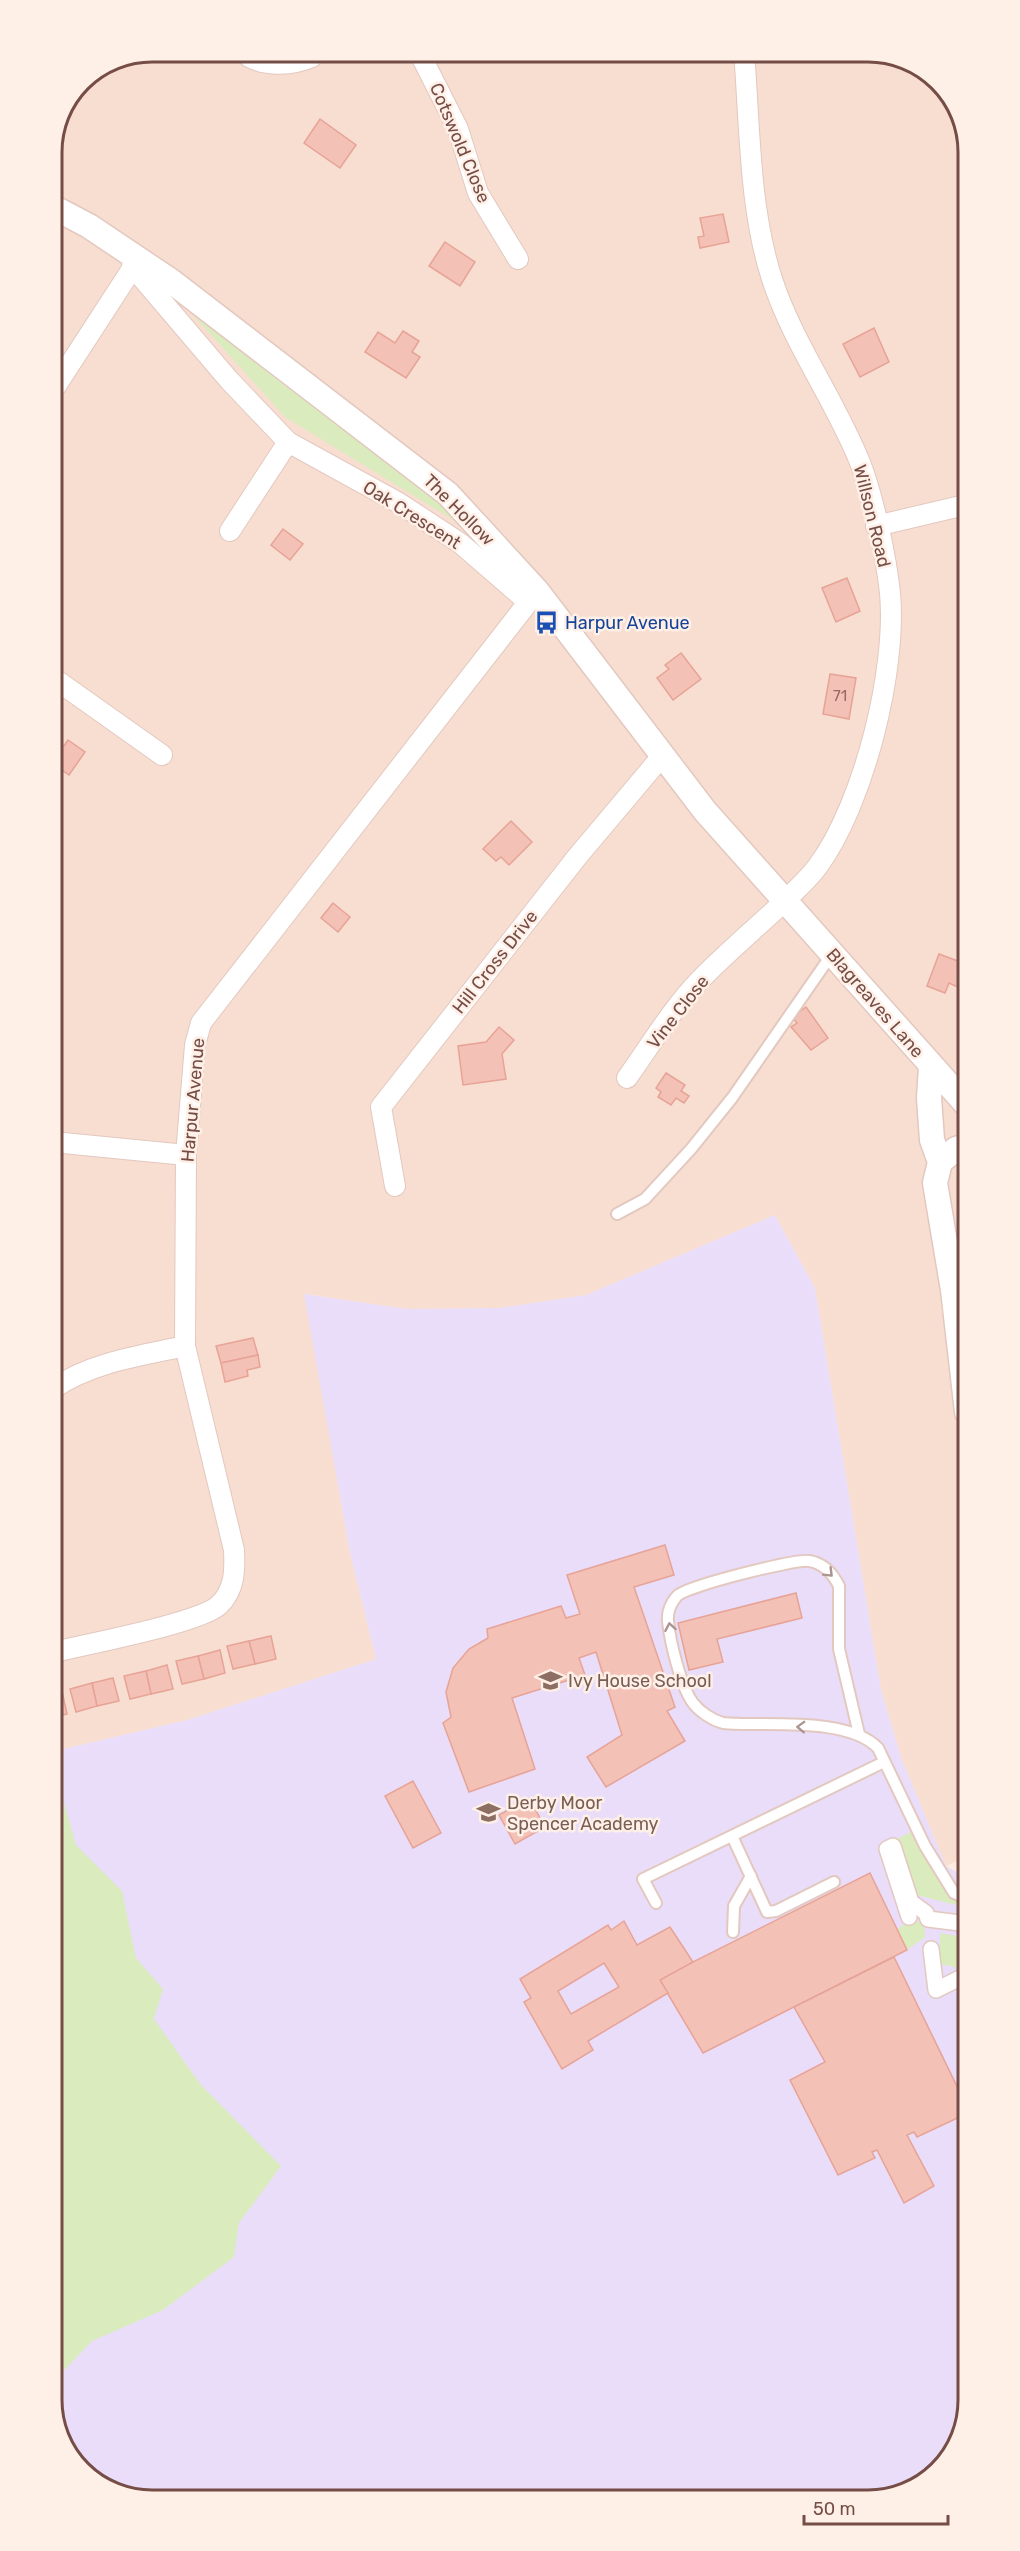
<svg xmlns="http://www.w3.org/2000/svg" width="1020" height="2551" font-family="Rubik,sans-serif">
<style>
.residential{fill:#f7ded1}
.education{fill:#e9ddf9}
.green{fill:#daebbe}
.building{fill:#f4c1b7;stroke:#e7a396;stroke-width:1.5;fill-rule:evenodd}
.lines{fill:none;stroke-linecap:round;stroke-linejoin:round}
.service-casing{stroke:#e3c8bf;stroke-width:14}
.pedestrian-casing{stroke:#e3c8bf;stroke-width:18}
.minor-casing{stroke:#e3c8bf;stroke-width:22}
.tertiary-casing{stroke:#e3c8bf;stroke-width:27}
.service{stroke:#fff;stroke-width:10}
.pedestrian{stroke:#fff;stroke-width:15}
.minor{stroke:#fff;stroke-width:20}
.tertiary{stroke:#fff;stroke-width:24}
.oneway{stroke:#ac9490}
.labels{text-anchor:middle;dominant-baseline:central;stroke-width:5;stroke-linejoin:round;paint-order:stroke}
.number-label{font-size:15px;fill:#956a62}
.street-label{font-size:18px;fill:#754d46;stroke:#fff0e7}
.transit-label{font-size:18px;fill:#164399;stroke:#fff0e7;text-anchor:start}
.education-label{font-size:18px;fill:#785e54;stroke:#fff0e7;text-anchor:start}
.rim{fill:none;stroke:#754d46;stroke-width:3}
</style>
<rect width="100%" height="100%" fill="#fdebe0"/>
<path class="residential" d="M876,51L930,72L964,119L968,1856L946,1866L902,1760L881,1690L815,1288L775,1215L586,1295L499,1308L407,1309L305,1294L350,1553L376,1659L187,1720L55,1751L51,145L81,80L113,59Z"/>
<path class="education" d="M775,1215L815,1288L881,1690L902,1760L946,1866L968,1878L969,2400L948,2461L901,2495L144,2500L90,2479L56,2432L55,1751L187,1720L376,1659L350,1553L304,1294L407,1309L499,1308L586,1295Z"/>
<g class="green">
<path d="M176,296L436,492L460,524L285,417Z"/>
<path d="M55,1790L64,1802L76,1845L122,1891L136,1958L163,1989L154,2019L201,2085L281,2166L239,2223L234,2257L163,2310L92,2341L56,2379Z"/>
<path d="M913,1831L954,1897L968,1902V1908L913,1894L897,1839Z"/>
<path d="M910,1921L924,1922L925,1937L907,1950L897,1929Z"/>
<path d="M940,1933L968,1938V1968L957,1973L955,1967L940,1964Z"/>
</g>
<g class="building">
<path d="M320,119L356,145L340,168L304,143Z"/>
<path d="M723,214L729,242L700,248L698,237L704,236L700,218Z"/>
<path d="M445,242L475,262L460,286L429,266Z"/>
<path d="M874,328L889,362L860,377L843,344Z"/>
<path d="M403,331L419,341L412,352L420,357L406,378L365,352L378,332L395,343Z"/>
<path d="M283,529L303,544L290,560L271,545Z"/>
<path d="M847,578L860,611L836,622L822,588Z"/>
<path d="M681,653L701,679L673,700L657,678L669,669L665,665Z"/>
<path d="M830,674L856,678L849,719L823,714Z"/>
<path d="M68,740L85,752L69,775L53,764V748L57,741L64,746Z"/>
<path d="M511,821L532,842L509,865L501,857L496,861L483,849Z"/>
<path d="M333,903L350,917L338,932L321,918Z"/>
<path d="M939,954L966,964L960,988L949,983L945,993L927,986Z"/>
<path d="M806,1007L828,1038L811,1050L791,1027L797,1023L792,1017Z"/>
<path d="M499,1027L514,1040L502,1054L506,1079L463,1085L458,1046L486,1042Z"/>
<path d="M666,1073L685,1085L681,1091L689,1096L684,1103L676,1098L671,1105L658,1097L661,1092L656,1088Z"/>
<path d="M253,1338L258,1355L221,1363L216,1346Z"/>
<path d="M258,1355L260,1367L247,1370L248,1376L225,1382L221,1363Z"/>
<path d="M665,1545L674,1575L634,1587L675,1707L667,1711L685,1741L606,1787L587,1757L622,1735L596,1652L579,1658L585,1675L512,1698L535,1769L469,1792L443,1723L451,1717L446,1692L453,1668L469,1649L488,1638L487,1629L561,1606L566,1618L580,1614L567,1575Z"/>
<path d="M796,1593L802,1618L717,1639L723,1662L689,1670L678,1623Z"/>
<path d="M271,1636L276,1659L255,1664L249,1641Z"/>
<path d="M249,1641L255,1664L233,1669L227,1646Z"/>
<path d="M220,1650L225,1673L204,1679L198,1656Z"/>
<path d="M198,1656L204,1679L182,1684L176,1661Z"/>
<path d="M167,1665L173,1689L151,1694L146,1671Z"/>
<path d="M146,1671L151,1694L130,1699L124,1676Z"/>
<path d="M113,1678L119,1701L97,1706L92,1683Z"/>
<path d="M92,1683L97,1706L76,1712L70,1689Z"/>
<path d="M62,1691L67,1714L55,1717V1693Z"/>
<path d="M413,1781L441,1833L413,1848L385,1796Z"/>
<path d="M529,1798L545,1827L515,1844L499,1815Z"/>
<path d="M870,1873L907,1950L703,2053L659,1979Z"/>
<path d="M624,1921L637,1945L670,1927L693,1962L660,1980L668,1993L588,2041L593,2050L562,2069L524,2002L531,1998L520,1979L608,1925L611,1930ZM604,1963L619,1987L571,2014L558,1991Z"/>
<path d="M894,1957L968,2109V2113L917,2137L914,2132L907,2135L934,2186L904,2203L877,2150L872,2152L875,2158L838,2175L790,2080L825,2062L794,2007Z"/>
</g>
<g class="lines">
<defs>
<g id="service">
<path d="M617,1214L645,1199L691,1149L732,1098L832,954"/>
<path d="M859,1734L839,1649V1586C833,1574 823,1563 809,1561C795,1559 686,1586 677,1596C671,1603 667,1611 668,1621C670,1642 681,1687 693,1703C700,1712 712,1720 723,1723C765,1727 847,1716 878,1748L925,1846L954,1893L968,1899"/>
<path d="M732,1836L767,1912L776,1911L834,1882"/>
<path d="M656,1903L643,1879L884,1762"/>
<path d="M733,1932L734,1906L751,1876"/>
</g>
<g id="pedestrian">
<path d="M909,1917L887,1849L893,1846L911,1902L926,1913L928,1919L968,1924"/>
<path d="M931,1949L936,1990L968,1974"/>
</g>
<g id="minor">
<path d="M421,56L458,129L478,193L518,259"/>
<path d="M249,57C268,67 293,65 312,57"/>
<path d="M132,266L229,380L288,442L399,503L460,543L527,601"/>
<path d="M52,392L139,258"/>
<path d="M876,526L965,505"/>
<path d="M230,531L288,442"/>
<path d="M52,677L162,755"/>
<path d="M627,1078C650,1046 672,1009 699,981C728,951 761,924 791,895C800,886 810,877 818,866C864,803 897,670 890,593C886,556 874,500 861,465C836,401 793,344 772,279C749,208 750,127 744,52"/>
<path d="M53,1142L186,1155"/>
<path d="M395,1186L381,1107L577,857L662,756"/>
<path d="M54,1388C93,1362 139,1356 185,1346"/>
<path d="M55,1652C86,1644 200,1623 219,1605C235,1590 235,1570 234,1550L185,1346L186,1155L195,1045L201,1023L537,591"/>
</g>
<g id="tertiary">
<path d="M51,206L89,226L171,281L448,494L537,591L705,811L966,1104"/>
<path d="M931,1067L929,1098L932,1140L940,1162L935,1183L953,1290L967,1412"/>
<path d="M940,1162L956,1149L966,1146"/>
</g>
</defs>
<use href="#service" class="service-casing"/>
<use href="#pedestrian" class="pedestrian-casing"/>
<use href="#minor" class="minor-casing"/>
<use href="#tertiary" class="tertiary-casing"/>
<use href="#service" class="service"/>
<use href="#pedestrian" class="pedestrian"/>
<use href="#minor" class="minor"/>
<use href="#tertiary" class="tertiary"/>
</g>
<defs><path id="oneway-chevron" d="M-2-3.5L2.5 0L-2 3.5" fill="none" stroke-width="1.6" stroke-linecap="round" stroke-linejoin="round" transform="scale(1.5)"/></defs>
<g class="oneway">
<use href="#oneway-chevron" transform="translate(829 1573) rotate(45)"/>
<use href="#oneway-chevron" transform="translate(670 1627) rotate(-100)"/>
<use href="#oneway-chevron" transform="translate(801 1727) rotate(-178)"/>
</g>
<defs>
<symbol id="bus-bare" viewBox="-9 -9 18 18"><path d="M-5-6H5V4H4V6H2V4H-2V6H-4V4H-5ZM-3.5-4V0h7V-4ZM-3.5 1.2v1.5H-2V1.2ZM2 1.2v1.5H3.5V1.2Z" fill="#1a4fb4" stroke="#fff0e7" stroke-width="2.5" paint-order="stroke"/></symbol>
<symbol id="school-bare" viewBox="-9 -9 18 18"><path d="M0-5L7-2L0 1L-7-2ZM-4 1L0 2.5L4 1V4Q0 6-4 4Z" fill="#8d6e63" stroke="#fff0e7" stroke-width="2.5" paint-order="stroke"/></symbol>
</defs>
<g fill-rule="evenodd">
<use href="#bus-bare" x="530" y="606" width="33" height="33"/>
<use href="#school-bare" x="534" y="1664" width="33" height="33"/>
<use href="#school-bare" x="472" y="1796" width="33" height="33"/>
</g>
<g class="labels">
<g class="number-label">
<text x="840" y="696">71</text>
</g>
<g class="street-label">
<text transform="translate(460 143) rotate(67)">Cotswold Close</text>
<text transform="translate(459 510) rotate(45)">The Hollow</text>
<text transform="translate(412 515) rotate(32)">Oak Crescent</text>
<text transform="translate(872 516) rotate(76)">Willson Road</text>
<text transform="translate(495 962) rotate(-52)">Hill Cross Drive</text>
<text transform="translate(875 1003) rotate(49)">Blagreaves Lane</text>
<text transform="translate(678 1012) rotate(-52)">Vine Close</text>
<text transform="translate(193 1100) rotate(-85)">Harpur Avenue</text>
</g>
<g class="transit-label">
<text x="565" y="623">Harpur Avenue</text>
</g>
<g class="education-label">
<text x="568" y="1681">Ivy House School</text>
<text x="507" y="1803">Derby Moor<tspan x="507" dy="21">Spencer Academy</tspan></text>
</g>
</g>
<path d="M0 0H1020V2551H0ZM152 62H868A90 90 0 0 1 958 152V2400A90 90 0 0 1 868 2490H152A90 90 0 0 1 62 2400V152A90 90 0 0 1 152 62Z" fill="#fff0e7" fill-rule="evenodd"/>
<path class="rim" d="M152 62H868A90 90 0 0 1 958 152V2400A90 90 0 0 1 868 2490H152A90 90 0 0 1 62 2400V152A90 90 0 0 1 152 62Z"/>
<path d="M804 2515v9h144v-9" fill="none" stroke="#754d46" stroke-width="3"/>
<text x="813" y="2515" font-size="18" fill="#754d46" stroke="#fff0e7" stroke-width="4.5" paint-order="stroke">50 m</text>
</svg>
